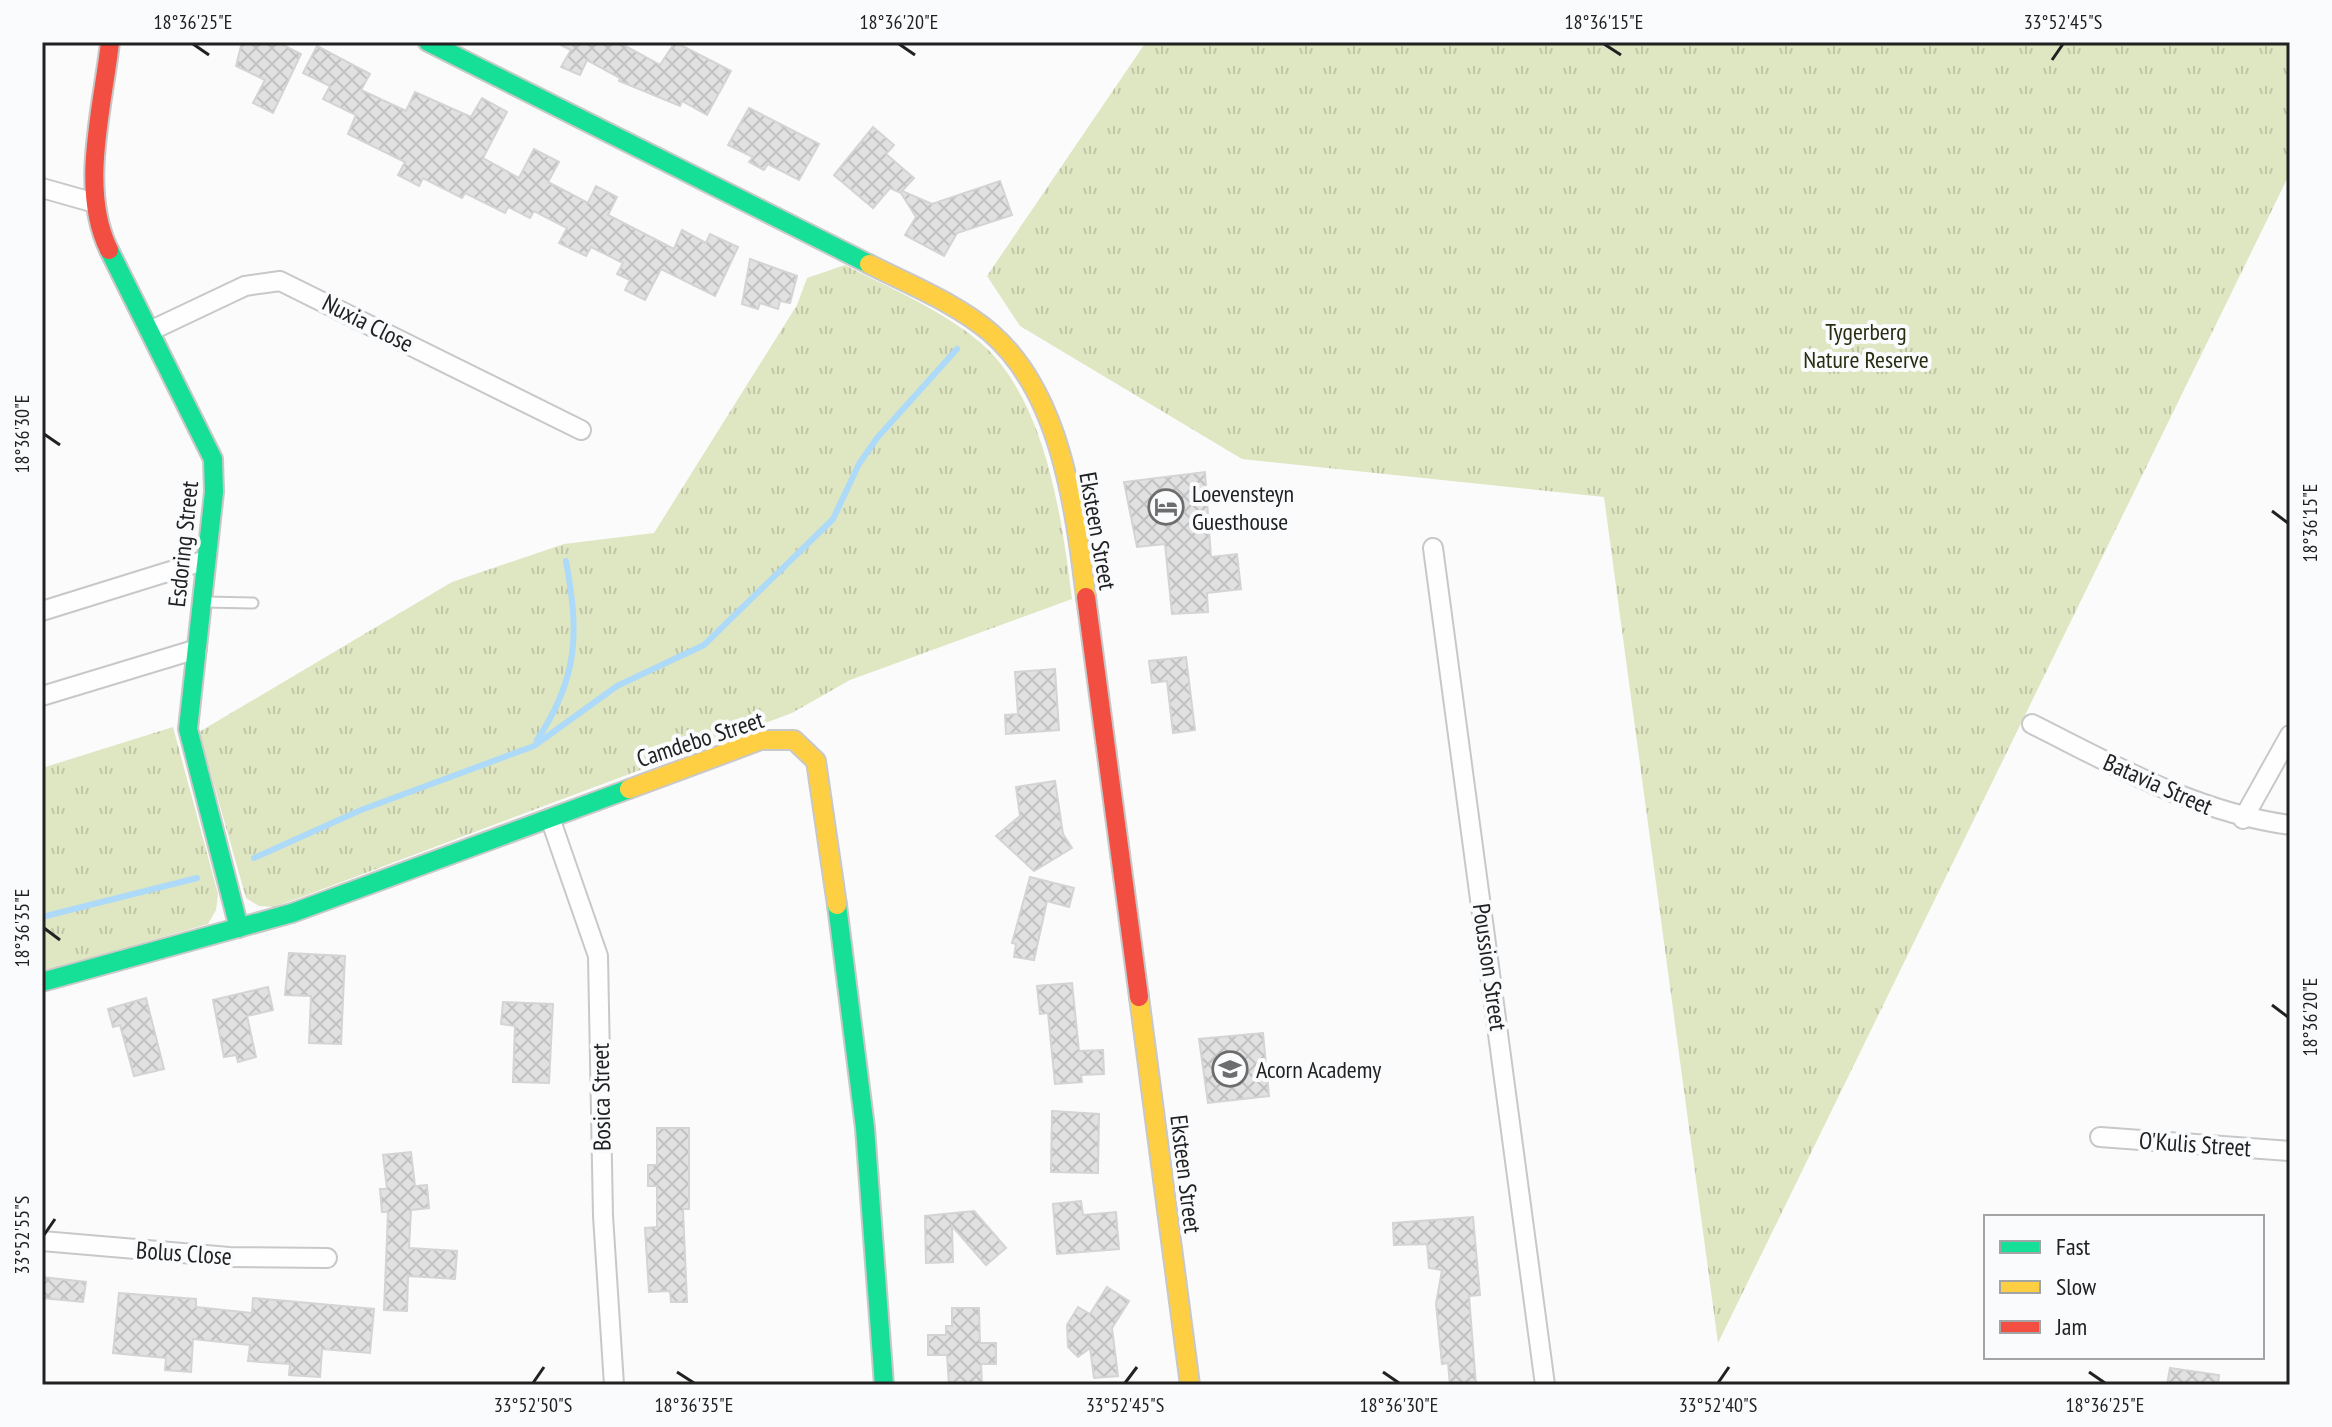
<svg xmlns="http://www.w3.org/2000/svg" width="2332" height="1427" font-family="'PT Sans Narrow',sans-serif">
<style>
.grass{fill:url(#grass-tufts)}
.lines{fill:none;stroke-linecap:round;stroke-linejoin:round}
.stream{stroke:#addaf8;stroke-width:6}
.building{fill:url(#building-cross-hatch);stroke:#d4d4d4;stroke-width:2}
.lane-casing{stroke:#c8c8c9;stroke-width:13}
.street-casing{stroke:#c8c8c9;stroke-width:22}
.fast-casing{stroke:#c8c8c9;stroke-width:22}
.slow-casing{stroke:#c8c8c9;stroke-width:22}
.jam-casing{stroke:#c8c8c9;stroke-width:22}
.lane{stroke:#fefeff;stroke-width:9}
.street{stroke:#fefeff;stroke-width:18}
.fast{stroke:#16e098;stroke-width:18}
.slow{stroke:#ffcf43;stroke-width:18}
.jam{stroke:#f24e42;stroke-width:18}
.ticks{fill:none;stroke:#212122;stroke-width:3}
.labels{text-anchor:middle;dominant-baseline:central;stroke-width:8;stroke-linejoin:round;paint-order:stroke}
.street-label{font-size:24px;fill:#212122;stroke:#fafbfd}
.park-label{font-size:24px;fill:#282c0e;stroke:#fafbfd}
.poi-label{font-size:24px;fill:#212122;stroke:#fafbfd;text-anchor:start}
.neatline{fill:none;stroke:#212122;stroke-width:3}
.ticks-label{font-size:20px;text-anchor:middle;fill:#212122}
</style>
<defs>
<pattern id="grass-tufts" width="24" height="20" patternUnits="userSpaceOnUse" patternTransform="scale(2)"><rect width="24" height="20" fill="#dfe6c2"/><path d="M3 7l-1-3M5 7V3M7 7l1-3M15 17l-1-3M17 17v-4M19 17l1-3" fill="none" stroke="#bfc5a6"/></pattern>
<pattern id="building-cross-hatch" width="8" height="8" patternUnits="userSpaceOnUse" patternTransform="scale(2)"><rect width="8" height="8" fill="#e1e1e1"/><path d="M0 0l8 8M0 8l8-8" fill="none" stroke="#c1c1c1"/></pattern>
</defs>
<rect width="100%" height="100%" fill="#fbfbfc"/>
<g class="grass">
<path d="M1146,42H2290V173L1718,1343L1604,497L1242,459L1020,326L987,276Z"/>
<path d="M845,265C891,289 943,310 982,344C1046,401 1062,519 1072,599L850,680L792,713L275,907L259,906L246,898L199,732L452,582L564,544L654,533L797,305L807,278Z"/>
<path d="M173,727L218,894L216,910L208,924L42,972V768Z"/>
</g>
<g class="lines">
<g class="stream">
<path d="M537,740C579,677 579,632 566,561"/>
<path d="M254,858L361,810L534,746L617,686L704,645L833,519L859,464L877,438L957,349"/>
<path d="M42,917L197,878"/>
</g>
</g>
<g class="building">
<path d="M242,42H277L301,54L273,113L253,103L265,80L236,66Z"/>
<path d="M555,42H618L660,65L675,42L731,71L707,115L682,101L680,106L619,81L620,78L587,60L580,75L561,67L571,50Z"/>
<path d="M317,46L370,74L361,90L406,111L415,92L471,117L482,98L507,112L483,158L519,178L534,149L559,162L548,182L588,203L596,186L617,197L608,215L674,249L682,230L706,243L710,234L738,247L715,296L661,269L645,300L625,290L630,280L617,274L623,263L591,247L586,256L559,243L567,228L534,211L530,218L508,207L505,213L465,193L462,198L423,178L419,186L398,175L405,162L348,134L356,115L323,99L330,86L303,73Z"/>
<path d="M749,108L819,144L799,180L768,164L764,170L749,162L753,157L728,145Z"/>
<path d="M873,127L894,145L886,154L914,178L902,191L932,204L1000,181L1012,215L957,233L944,256L905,235L916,217L901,193L890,188L873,208L834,175Z"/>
<path d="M750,259L797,276L790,303L780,301L778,309L760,303L758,309L742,304Z"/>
<path d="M1205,472L1211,557L1237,554L1241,589L1207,593L1208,612L1172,614L1165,544L1137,547L1124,482Z"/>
<path d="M1186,657L1195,730L1173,733L1167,681L1152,683L1149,661Z"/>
<path d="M1055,669L1059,730L1006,734L1005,715L1018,714L1015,672Z"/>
<path d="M1055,781L1063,834L1072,848L1034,871L996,836L1020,816L1016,787Z"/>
<path d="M1030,877L1074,888L1069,907L1047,901L1034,960L1014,957L1016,944L1012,943Z"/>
<path d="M289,953L345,956L341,1044L309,1043L311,996L285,995Z"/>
<path d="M1072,983L1079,1051L1103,1050L1104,1074L1081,1075L1082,1082L1055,1084L1048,1013L1040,1014L1037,986Z"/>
<path d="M268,987L273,1010L247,1016L256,1057L238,1062L236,1055L224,1057L213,1000Z"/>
<path d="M146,998L164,1069L134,1076L120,1025L113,1027L108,1009Z"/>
<path d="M503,1002L553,1004L549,1083L513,1082L515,1026L501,1024Z"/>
<path d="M1263,1033L1269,1096L1208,1103L1199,1039Z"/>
<path d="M1052,1111L1099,1114L1098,1173L1051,1172Z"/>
<path d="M657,1128H689V1209H683L687,1302H671L670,1291L649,1292L645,1228L657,1227V1186H648V1165H657Z"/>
<path d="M411,1152L415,1186L427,1185L429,1208L411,1210L409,1248L457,1251L455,1279L408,1276L407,1311L384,1310L388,1212H382L380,1189H387L383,1155Z"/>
<path d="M1081,1201L1083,1215L1116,1212L1119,1249L1057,1254L1053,1204Z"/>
<path d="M974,1211L1006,1248L986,1265L952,1226L953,1262L926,1263L925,1216Z"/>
<path d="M1473,1217L1480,1295L1469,1296L1476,1385H1450L1448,1363L1442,1364L1436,1304L1442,1270L1429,1268L1427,1244L1394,1245L1393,1223Z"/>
<path d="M42,1277L86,1282L83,1302L42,1298Z"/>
<path d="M1107,1287L1129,1301L1112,1328L1118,1376L1094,1378L1090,1348L1078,1357L1068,1347L1067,1325L1078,1307L1090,1314Z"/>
<path d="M119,1293L196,1299V1307L252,1313L253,1298L374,1309L370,1353L322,1349L320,1377L289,1375L290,1364L248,1361L250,1345L193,1339L191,1372L165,1370L166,1358L113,1353Z"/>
<path d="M952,1308H979L980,1343H996V1364H981L982,1385H949L947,1355H928V1335H946V1326H952Z"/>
<path d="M2170,1368L2219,1375L2218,1385H2167Z"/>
</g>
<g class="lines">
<defs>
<path id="lane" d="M205,602L253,603"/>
<g id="street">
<path d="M42,188L95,203"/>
<path d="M150,331L245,286L280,281L581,430"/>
<path d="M1433,548L1545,1385"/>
<path d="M42,611L206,560"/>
<path d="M42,696L197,649"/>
<path d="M2032,724C2116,766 2195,812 2290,825"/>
<path d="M550,818L598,956L603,1216L614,1385"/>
<path d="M2243,819L2290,735"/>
<path d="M2100,1137L2290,1151"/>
<path d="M42,1241L229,1257L327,1258"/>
</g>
<g id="fast">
<path d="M428,42L869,264"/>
<path d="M109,250L213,459L214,492L188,729L239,928"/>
<path d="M837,905L865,1128L884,1385"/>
<path d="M42,982L292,913L629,789"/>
</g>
<g id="slow">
<path d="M869,264C910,285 956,303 991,333C1062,395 1075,510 1086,597"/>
<path d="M629,789L761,740H794L816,761L837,905"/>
<path d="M1139,997L1190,1385"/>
</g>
<g id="jam">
<path d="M109,250C79,189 103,107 110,42"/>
<path d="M1086,597L1139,997"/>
</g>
</defs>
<use href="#lane" class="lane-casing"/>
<use href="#street" class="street-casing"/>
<use href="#fast" class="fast-casing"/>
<use href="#slow" class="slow-casing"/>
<use href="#jam" class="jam-casing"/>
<use href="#lane" class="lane"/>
<use href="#street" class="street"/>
<use href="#fast" class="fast"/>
<use href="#slow" class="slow"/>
<use href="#jam" class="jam"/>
</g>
<path class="ticks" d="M193,44L209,55M899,44L915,55M1604,44L1621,55M2052,60L2063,44M44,434L60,445M2272,511L2288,523M44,928L60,940M2272,1005L2288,1017M44,1235L55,1219M677,1372L694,1383M1383,1372L1399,1383M2089,1372L2105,1383M533,1383L544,1367M1125,1383L1137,1367M1718,1383L1729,1367"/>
<defs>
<symbol id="hotel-ring" viewBox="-11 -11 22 22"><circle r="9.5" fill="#fafbfd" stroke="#6d6d6e" stroke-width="1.5"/><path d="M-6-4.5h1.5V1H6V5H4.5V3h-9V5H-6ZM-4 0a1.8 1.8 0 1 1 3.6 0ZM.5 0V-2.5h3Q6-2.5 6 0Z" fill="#6d6d6e"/></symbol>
<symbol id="school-ring" viewBox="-11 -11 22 22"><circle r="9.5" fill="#fafbfd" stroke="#6d6d6e" stroke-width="1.5"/><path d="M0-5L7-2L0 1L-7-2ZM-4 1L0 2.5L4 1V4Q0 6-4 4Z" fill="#6d6d6e"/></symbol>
</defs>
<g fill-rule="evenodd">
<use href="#hotel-ring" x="1146" y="487" width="40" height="40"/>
<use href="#school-ring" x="1210" y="1049" width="40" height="40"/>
</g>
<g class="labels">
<g class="street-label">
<text transform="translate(368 323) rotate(27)">Nuxia Close</text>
<text transform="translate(1098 531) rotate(80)">Eksteen Street</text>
<text transform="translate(183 544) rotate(-84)">Esdoring Street</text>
<text transform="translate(700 739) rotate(-18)">Camdebo Street</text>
<text transform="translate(2158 784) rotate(24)">Batavia Street</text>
<text transform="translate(1490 967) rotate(82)">Poussion Street</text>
<text transform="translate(601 1097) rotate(-91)">Bosica Street</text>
<text transform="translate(2195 1144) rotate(4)">O'Kulis Street</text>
<text transform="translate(1186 1174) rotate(83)">Eksteen Street</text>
<text transform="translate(184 1253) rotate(4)">Bolus Close</text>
</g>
<g class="park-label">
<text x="1866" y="331">Tygerberg<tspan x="1866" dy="28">Nature Reserve</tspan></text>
</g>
<g class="poi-label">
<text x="1192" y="493">Loevensteyn<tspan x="1192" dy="28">Guesthouse</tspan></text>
<text x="1256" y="1069">Acorn Academy</text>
</g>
</g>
<rect width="2332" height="1427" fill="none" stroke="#fafbfd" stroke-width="88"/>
<rect x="1984" y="1215" width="280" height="144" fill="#fafbfd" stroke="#a3a4a5" stroke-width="2"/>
<rect x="2000" y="1241" width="40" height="12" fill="#16e098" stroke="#a3a4a5" stroke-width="2"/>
<text x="2056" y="1255" font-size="24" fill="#212122">Fast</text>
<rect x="2000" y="1281" width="40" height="12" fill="#ffcf43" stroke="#a3a4a5" stroke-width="2"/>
<text x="2056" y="1295" font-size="24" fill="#212122">Slow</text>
<rect x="2000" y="1321" width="40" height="12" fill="#f24e42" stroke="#a3a4a5" stroke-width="2"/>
<text x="2056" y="1335" font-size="24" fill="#212122">Jam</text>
<rect x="44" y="44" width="2244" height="1339" class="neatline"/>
<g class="ticks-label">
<text x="193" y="29">18°36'25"E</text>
<text x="899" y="29">18°36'20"E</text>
<text x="1604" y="29">18°36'15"E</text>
<text x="2063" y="29">33°52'45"S</text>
<text transform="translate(22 434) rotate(-90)" y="7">18°36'30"E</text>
<text transform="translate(2310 523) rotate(-90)" y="7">18°36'15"E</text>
<text transform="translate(22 928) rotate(-90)" y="7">18°36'35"E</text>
<text transform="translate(2310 1017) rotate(-90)" y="7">18°36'20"E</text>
<text transform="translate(22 1235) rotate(-90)" y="7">33°52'55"S</text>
<text x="533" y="1412">33°52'50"S</text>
<text x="694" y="1412">18°36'35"E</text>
<text x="1125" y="1412">33°52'45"S</text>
<text x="1399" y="1412">18°36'30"E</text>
<text x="1718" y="1412">33°52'40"S</text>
<text x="2105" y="1412">18°36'25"E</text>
</g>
</svg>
